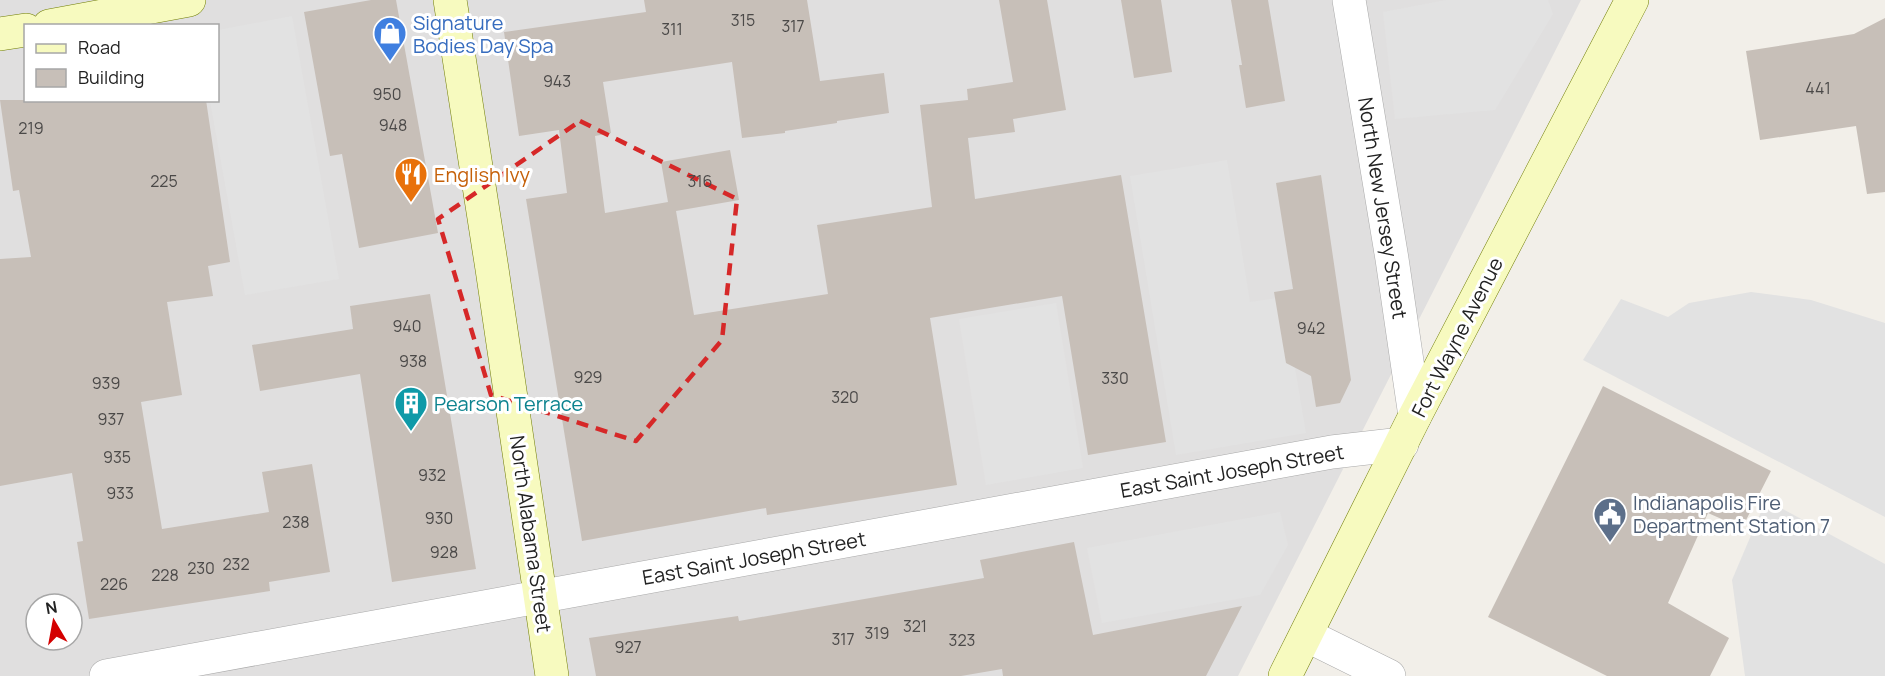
<svg xmlns="http://www.w3.org/2000/svg" width="1885" height="676" font-family="Manrope,sans-serif">
<style>
.residential{fill:#e0dfdf;fill-rule:evenodd}
.parking{fill:#e2e2e2}
.building{fill:#c7bfb8}
.lines{fill:none;stroke-linecap:round;stroke-linejoin:round}
.street-casing{stroke:#a9a9a9;stroke-width:34}
.secondary-casing{stroke:#707d05;stroke-width:34}
.street{stroke:#fff;stroke-width:33}
.secondary{stroke:#f7fabf;stroke-width:33}
.marked{fill:none;stroke:#d62828;stroke-width:4.5;stroke-dasharray:12 8;stroke-linejoin:round}
.labels{text-anchor:middle;dominant-baseline:central;stroke-width:6;stroke-linejoin:round;paint-order:stroke}
.number-label{font-size:16px;fill:#4b4948}
.shop-label{font-size:20px;fill:#366cbe;stroke:#fff;text-anchor:start}
.food-label{font-size:20px;fill:#c56008;stroke:#fff;text-anchor:start}
.street-label{font-size:20px;fill:#222;stroke:#fff}
.culture-label{font-size:20px;fill:#0d838f;stroke:#fff;text-anchor:start}
.service-label{font-size:20px;fill:#4e5e75;stroke:#fff;text-anchor:start}
</style>
<rect width="100%" height="100%" fill="#f2efe9"/>
<path class="residential" d="M0,0H1581L1238,676H0ZM26,26H218V100H26ZM36,604H72V640H36Z"/>
<g class="parking">
<path d="M1446,0H1548L1553,14L1495,110L1395,119L1383,12Z"/>
<path d="M292,16L339,279L245,295L210,101L218,100V30Z"/>
<path d="M1227,160L1250,302L1283,297L1306,433L1176,455L1130,176Z"/>
<path d="M1751,292L1811,300L1885,323V517L1583,360L1621,299L1668,317L1689,303Z"/>
<path d="M1056,303L1083,468L986,485L959,319Z"/>
<path d="M1766,500L1885,564V676H1745L1732,580Z"/>
<path d="M1280,512L1288,545L1260,595L1102,623L1087,548Z"/>
</g>
<g class="building">
<path d="M371,0H396L438,233L359,248L342,154L330,156L304,12Z"/>
<path d="M644,0H807L820,81L884,73L889,113L837,121V123L785,131V133L742,138L732,62L603,82L611,133L595,136L605,213L668,202L661,162L730,150L739,200L676,211L694,315L828,294L817,225L932,207L920,105L968,100L967,89L1013,82L999,0H1047L1066,110L1013,119L1015,132L968,138L975,199L1121,175L1166,442L1088,455L1062,296L930,318L957,485L767,515L766,508L582,541L526,199L567,193L559,130L519,136L504,32L646,12Z"/>
<path d="M1121,0H1161L1172,72L1134,78Z"/>
<path d="M1231,0H1268L1285,101L1246,108L1239,65H1242Z"/>
<path d="M1885,18V192L1867,194L1856,126L1760,140L1746,51L1854,34Z"/>
<path d="M0,100H206L230,262L208,266L213,296L167,302L182,395L141,402L162,529L269,512L262,472L312,464L330,572L269,582L270,591L89,619L77,542L83,541L72,473L0,486V259L31,257L19,190L13,191Z"/>
<path d="M1321,175L1351,380L1340,403L1316,407L1311,376L1286,363L1274,292L1293,289L1276,183Z"/>
<path d="M430,294L476,569L392,582L360,374L260,391L252,345L353,329L350,306Z"/>
<path d="M1603,386L1771,471L1742,528L1708,513L1668,603L1729,638L1710,676H1607L1488,617Z"/>
<path d="M1074,542L1093,635L1242,606L1206,676H1003L1002,669L961,676H596L589,638L738,616L739,621L984,578L980,560Z"/>
</g>
<g class="lines">
<defs>
<g id="street">
<path d="M1349,0L1392,259L1415,416"/>
<path d="M1306,635L1389,676"/>
<path d="M106,676L1332,452L1402,444"/>
</g>
<g id="secondary">
<path d="M450,0L492,269L552,676"/>
<path d="M49,26L189,0"/>
<path d="M0,34L26,30"/>
<path d="M1285,676L1415,416L1632,0"/>
</g>
</defs>
<use href="#street" class="street-casing"/>
<use href="#secondary" class="secondary-casing"/>
<use href="#street" class="street"/>
<use href="#secondary" class="secondary"/>
</g>
<path class="marked" d="M580,121L737,199L722,340L636,441L491,395L438,219Z"/>
<defs>
<symbol id="shop-pin" viewBox="-11 -11 22 30"><path d="M0 17L-7.5 6A9.5 9.5 0 1 1 7.5 6Z" fill="#3f7fe0" stroke="#fff"/><path d="M-5-2.5h2.3a2.7 3.5 0 0 1 5.4 0H5L5.5 6h-11ZM-1.5-2.5h3a1.5 2.3 0 0 0-3 0Z" fill="#fff"/></symbol>
<symbol id="restaurant-pin" viewBox="-11 -11 22 30"><path d="M0 17L-7.5 6A9.5 9.5 0 1 1 7.5 6Z" fill="#e8710a" stroke="#fff"/><path d="M-5-6h1v4h1v-4h1v4h1v-4h1v5L-1.5 .5V6h-2V.5L-5-1ZM5-6V6H3V1.5H1.5Q1.5-4 5-6Z" fill="#fff"/></symbol>
<symbol id="building-pin" viewBox="-11 -11 22 30"><path d="M0 17L-7.5 6A9.5 9.5 0 1 1 7.5 6Z" fill="#0f9aa8" stroke="#fff"/><path d="M-4-6H4V6H1V3H-1V6H-4ZM-2.5-4.3h1.7v1.8h-1.7ZM.8-4.3h1.7v1.8H.8ZM-2.5-1h1.7V.8h-1.7ZM.8-1h1.7V.8H.8Z" fill="#fff"/></symbol>
<symbol id="civic-pin" viewBox="-11 -11 22 30"><path d="M0 17L-7.5 6A9.5 9.5 0 1 1 7.5 6Z" fill="#5c6f8a" stroke="#fff"/><path d="M-.6-6.5H3V-4.5H.6V-3L4-1V1h2V6H-6V1h2V-1L-.6-3ZM-1.2 2.5V6h2.4V2.5Z" fill="#fff"/></symbol>
</defs>
<g fill-rule="evenodd">
<use href="#shop-pin" x="371" y="14" width="38" height="52"/>
<use href="#restaurant-pin" x="392" y="155" width="38" height="52"/>
<use href="#building-pin" x="392" y="384" width="38" height="52"/>
<use href="#civic-pin" x="1591" y="495" width="38" height="52"/>
</g>
<g class="labels">
<g class="number-label">
<text x="743" y="20">315</text>
<text x="793" y="26">317</text>
<text x="672" y="29">311</text>
<text x="557" y="81">943</text>
<text x="1818" y="88">441</text>
<text x="387" y="94">950</text>
<text x="393" y="125">948</text>
<text x="31" y="128">219</text>
<text x="164" y="181">225</text>
<text x="700" y="181">316</text>
<text x="407" y="326">940</text>
<text x="1311" y="328">942</text>
<text x="413" y="361">938</text>
<text x="588" y="377">929</text>
<text x="1115" y="378">330</text>
<text x="106" y="383">939</text>
<text x="845" y="397">320</text>
<text x="111" y="419">937</text>
<text x="117" y="457">935</text>
<text x="432" y="475">932</text>
<text x="120" y="493">933</text>
<text x="439" y="518">930</text>
<text x="296" y="522">238</text>
<text x="444" y="552">928</text>
<text x="236" y="564">232</text>
<text x="201" y="568">230</text>
<text x="165" y="575">228</text>
<text x="114" y="584">226</text>
<text x="915" y="626">321</text>
<text x="877" y="633">319</text>
<text x="843" y="639">317</text>
<text x="962" y="640">323</text>
<text x="628" y="647">927</text>
</g>
<g class="shop-label">
<text x="413" y="22">Signature<tspan x="413" dy="23">Bodies Day Spa</tspan></text>
</g>
<g class="food-label">
<text x="434" y="174">English Ivy</text>
</g>
<g class="street-label">
<text transform="translate(1383 208) rotate(81)">North New Jersey Street</text>
<text transform="translate(1457 337) rotate(-63)">Fort Wayne Avenue</text>
<text transform="translate(1232 471) rotate(-10)">East Saint Joseph Street</text>
<text transform="translate(531 534) rotate(82)">North Alabama Street</text>
<text transform="translate(754 558) rotate(-10)">East Saint Joseph Street</text>
</g>
<g class="culture-label">
<text x="434" y="403">Pearson Terrace</text>
</g>
<g class="service-label">
<text x="1633" y="502">Indianapolis Fire<tspan x="1633" dy="23">Department Station 7</tspan></text>
</g>
</g>
<rect x="24" y="24" width="195" height="78" fill="#ffffff" stroke="#a7a7a7" stroke-width="1.5"/>
<rect x="36" y="44" width="30" height="9" fill="#f7fabf" stroke="#a7a7a7" stroke-width="1.5"/>
<text x="78" y="54" font-size="18" fill="#222222">Road</text>
<rect x="36" y="69" width="30" height="18" fill="#c7bfb8" stroke="#a7a7a7" stroke-width="1.5"/>
<text x="78" y="84" font-size="18" fill="#222222">Building</text>
<g transform="translate(54 622) rotate(350)"><circle r="28" fill="#ffffff" stroke="#a7a7a7" stroke-width="1.5"/>
<path d="M0-4.5L10 22L0 15L-10 22Z" fill="#d40000"/>
<text y="-9" font-size="16" font-weight="bold" text-anchor="middle" fill="#222222">N</text>
</g>
</svg>
